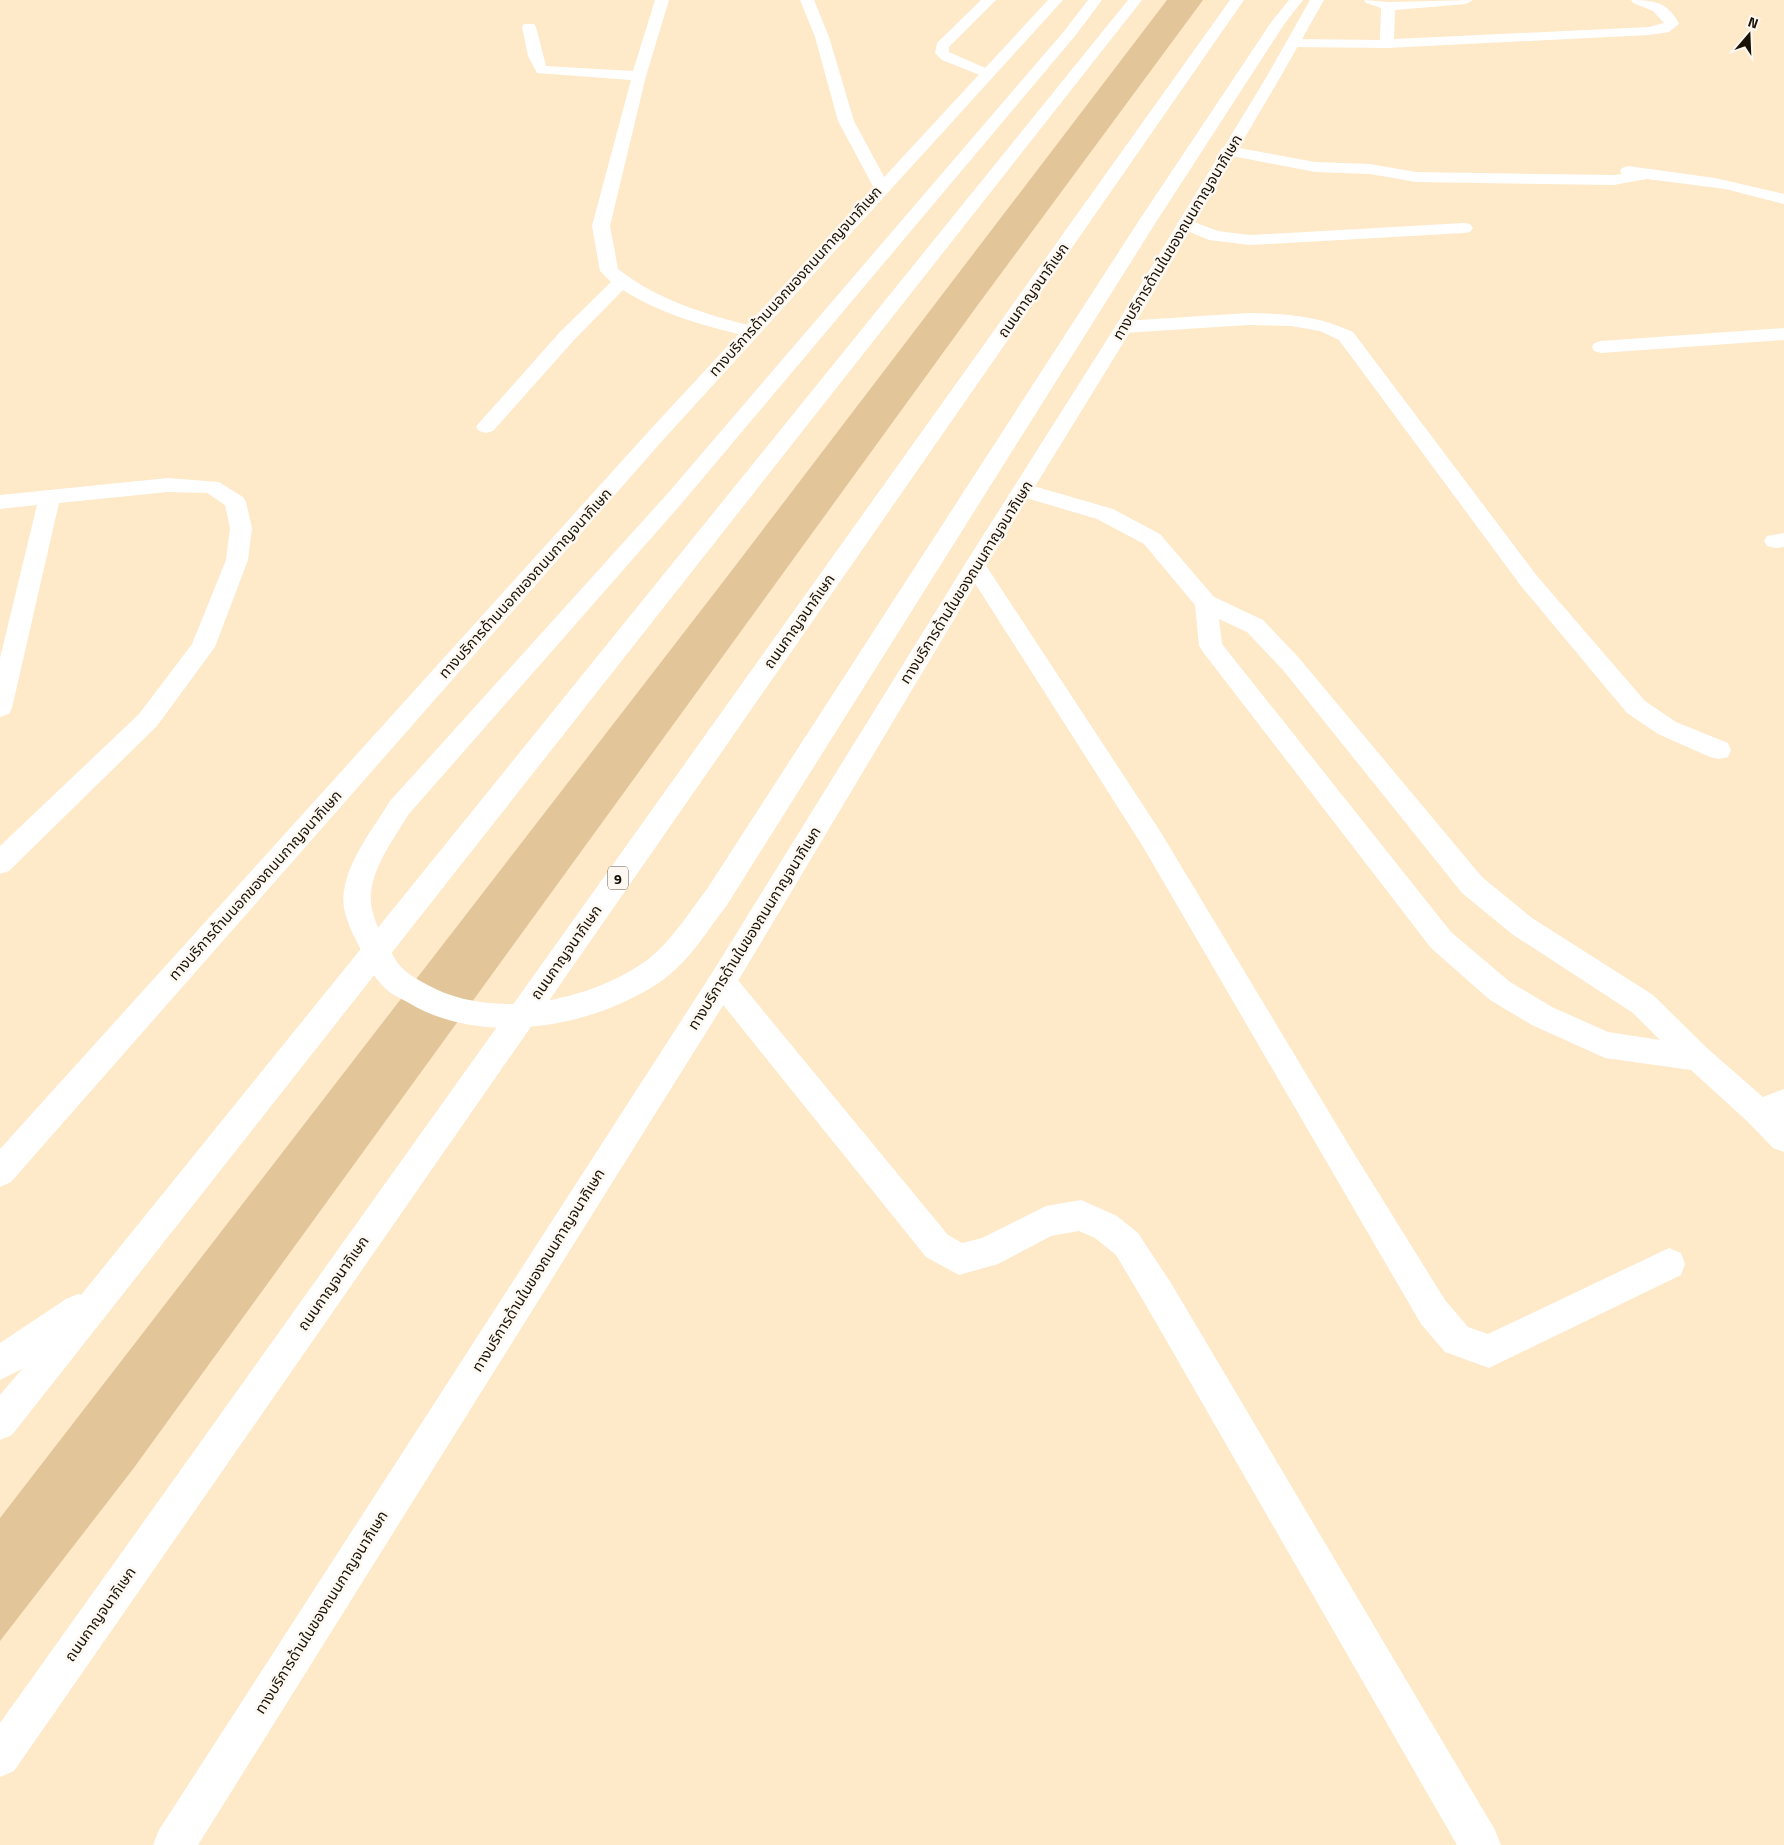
<svg xmlns="http://www.w3.org/2000/svg" width="1784" height="1845" font-family="'Titillium Web','Noto Sans Thai',sans-serif">
<style>
.green{fill:#e2c599}
.lines{fill:none;stroke-linecap:round;stroke-linejoin:round}
.service{fill:#fff;fill-rule:evenodd}
.minor{fill:#fff;fill-rule:evenodd}
.secondary{fill:#fff;fill-rule:evenodd}
.trunk{fill:#fff;fill-rule:evenodd}
.labels{text-anchor:middle;dominant-baseline:central;stroke-width:5;stroke-linejoin:round;paint-order:stroke}
.shield{fill:#fdf8f2;stroke:#5d564d;stroke-width:1}
.shield-label{font-size:14px;font-weight:bold;fill:#181106}
.street-label{font-size:15px;fill:#181106;stroke:#fdf8f2}
</style>
<rect width="100%" height="100%" fill="#fee9c9"/>
<path class="green" d="M1167,0H1203L977,306L133,1469L0,1641V1518L726,578Z"/>
<g class="lines">
<g class="service">
<path d="M800,0H814L829,37L854,121L889,186L887,190H875L838,121L815,37Z"/>
<path d="M981,0H996L949,47V52L992,71L994,74L992,77L987,78L942,60L935,53L937,43Z"/>
<path d="M1364,0L1389,2L1473,0L1466,4L1395,10L1394,39L1649,27L1664,23L1653,11L1633,3L1631,0C1654,0 1668,2 1679,24L1669,32L1649,35L1387,48L1293,47L1288,46L1286,43L1288,40L1293,39L1380,40L1381,8L1366,3Z"/>
<path d="M168,478L219,482L243,497L246,502L252,528L248,560L215,647L157,726L9,871L0,874V846L139,714L192,644L226,560L230,528L225,505L207,493L168,492L59,503L12,708L9,714L0,717V658L37,505L0,509V495Z"/>
</g>
<g class="minor">
<path d="M655,0H669L646,76L610,226L618,269C659,301 707,315 757,327L759,331L757,335L750,337C706,326 662,315 623,290L574,340L493,431L486,433L479,431L476,427L479,423L560,332L611,282L600,271L592,226L631,80L537,73L528,56L522,27L524,24H534L536,27L546,66L633,71Z"/>
<path d="M1228,146L1315,162L1370,164L1416,172L1614,175L1622,174L1620,171L1622,168L1628,166L1715,178L1784,194V204L1725,189L1647,179L1614,185L1416,182L1370,174L1315,172L1222,154L1220,151L1222,148Z"/>
<path d="M1186,219L1218,231L1250,235L1464,223L1470,224L1473,228L1470,232L1464,233L1250,245L1209,240L1180,228L1177,224L1180,220Z"/>
<path d="M1248,313C1287,314 1316,315 1353,332L1537,576L1645,701L1676,722L1728,743L1731,750L1728,757L1719,759L1710,757L1658,734L1627,713L1521,586L1339,340L1320,331L1291,326L1248,325L1124,333L1117,331L1115,327L1117,323L1124,321Z"/>
<path d="M1784,328V340L1601,353L1594,351L1592,347L1594,343L1601,341Z"/>
<path d="M1023,483L1113,509L1160,534L1214,597L1263,620L1299,658L1482,877L1532,918L1653,995L1708,1049L1763,1097L1784,1089V1152L1773,1148L1748,1122L1691,1070L1605,1058L1532,1025L1490,1000L1431,948L1203,652L1199,646L1195,605L1144,544L1097,519L1016,495L1012,490L1016,485ZM1219,619L1247,632L1283,670L1462,893L1512,934L1633,1013L1660,1040L1608,1032L1552,1007L1510,982L1451,932L1222,644Z"/>
<path d="M1784,533V547L1775,548L1767,546L1764,541L1767,536Z"/>
<path d="M975,559L983,561L1160,831L1350,1147L1445,1300L1468,1327L1488,1334L1669,1248L1681,1253L1685,1264L1681,1275L1489,1368L1445,1352L1421,1324L1142,845L964,566L967,561Z"/>
<path d="M722,970L732,973L948,1235L962,1243L982,1238L1046,1206L1081,1200L1117,1216L1138,1233L1171,1283L1495,1830L1501,1845H1457L1147,1307L1116,1255L1095,1238L1079,1231L1051,1236L998,1264L959,1275L926,1257L712,991L708,982L712,973Z"/>
</g>
<g class="secondary">
<path d="M1048,0H1063L663,440L11,1182L0,1187V1149L649,431Z"/>
<path d="M1088,0H1102L1075,36L682,503L408,815C394,839 374,864 371,893C369,911 379,931 388,946C392,953 396,962 402,968C408,974 416,979 424,983C487,1020 580,1004 640,965C668,947 687,915 707,889L1140,219L1272,21L1289,0H1303L1285,23L1158,219L727,905C707,931 688,963 660,982C592,1028 482,1047 409,1003C400,998 388,993 381,984C373,976 367,962 362,952C353,934 340,912 344,891C349,858 373,829 390,801L668,493L1065,30Z"/>
<path d="M1310,0H1324L1281,76L1133,327L986,566L732,991L198,1845H153L159,1830L712,973L967,561L1115,327L1267,76Z"/>
</g>
<g class="trunk">
<path d="M1128,0H1142L12,1435L0,1440V1395L22,1369L0,1380V1343L66,1299L78,1294L81,1295Z"/>
<path d="M1230,0H1244L14,1771L0,1777V1723Z"/>
</g>
</g>
<g class="labels">
<rect class="shield" x="608" y="866.5" width="20" height="23" rx="4"/>
<g class="shield-label">
<text x="618" y="878">9</text>
</g>
<g class="street-label">
<text transform="translate(1177 237) rotate(-59)">ทางบริการด้านในของถนนกาญจนาภิเษก</text>
<text transform="translate(795 281) rotate(-48)">ทางบริการด้านนอกของถนนกาญจนาภิเษก</text>
<text transform="translate(1033 290) rotate(-55)">ถนนกาญจนาภิเษก</text>
<text transform="translate(966 582) rotate(-58)">ทางบริการด้านในของถนนกาญจนาภิเษก</text>
<text transform="translate(525 583) rotate(-48)">ทางบริการด้านนอกของถนนกาญจนาภิเษก</text>
<text transform="translate(799 621) rotate(-55)">ถนนกาญจนาภิเษก</text>
<text transform="translate(255 885) rotate(-48)">ทางบริการด้านนอกของถนนกาญจนาภิเษก</text>
<text transform="translate(754 928) rotate(-58)">ทางบริการด้านในของถนนกาญจนาภิเษก</text>
<text transform="translate(566 952) rotate(-55)">ถนนกาญจนาภิเษก</text>
<text transform="translate(538 1270) rotate(-58)">ทางบริการด้านในของถนนกาญจนาภิเษก</text>
<text transform="translate(333 1283) rotate(-55)">ถนนกาญจนาภิเษก</text>
<text transform="translate(321 1612) rotate(-58)">ทางบริการด้านในของถนนกาญจนาภิเษก</text>
<text transform="translate(100 1614) rotate(-55)">ถนนกาญจนาภิเษก</text>
</g>
</g>
<g transform="translate(1749 35) rotate(19)" stroke="#fdf8f2" stroke-width="4" paint-order="stroke">
<path d="M0-4L9 19L0 12L-9 19Z" fill="#181106"/>
<text y="-8" font-size="14" font-weight="bold" text-anchor="middle" fill="#181106">N</text>
</g>
</svg>
